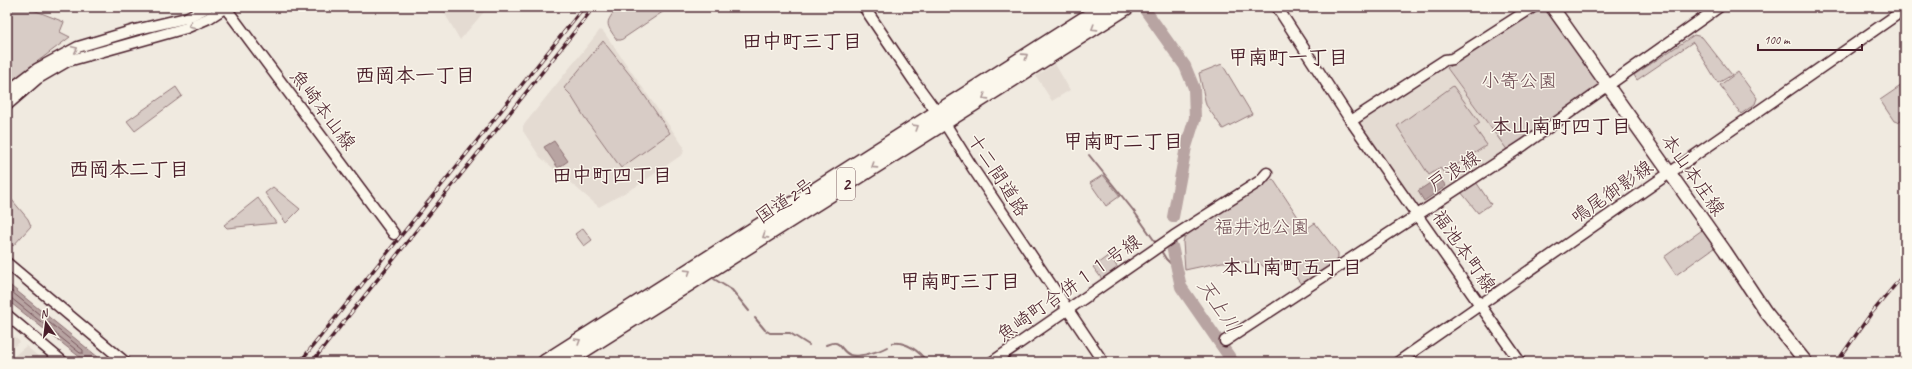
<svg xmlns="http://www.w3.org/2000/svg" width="1912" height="369" font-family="Caveat,'Klee One',sans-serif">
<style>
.built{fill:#e4dbd2}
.green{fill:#d8ccc6;stroke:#917678}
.water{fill:#b8a4a2;stroke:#8c6f72}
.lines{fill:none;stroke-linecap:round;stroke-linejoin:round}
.shore{stroke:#76545b;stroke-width:1}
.stream{stroke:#8c6f72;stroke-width:2}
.river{stroke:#b8a4a2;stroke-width:12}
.tertiary-casing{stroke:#4a1f2b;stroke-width:13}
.secondary-casing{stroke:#4a1f2b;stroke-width:15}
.trunk-casing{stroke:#4a1f2b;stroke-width:17}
.tertiary{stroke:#fbf7ec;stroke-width:10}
.secondary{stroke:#fbf7ec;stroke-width:12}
.trunk{stroke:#fbf7ec;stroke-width:14}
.rail-casing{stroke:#4a1f2b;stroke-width:3.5}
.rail{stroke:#fbf7ec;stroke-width:2;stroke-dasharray:6;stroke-linecap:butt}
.oneway{stroke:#ab9695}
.labels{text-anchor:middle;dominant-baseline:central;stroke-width:3;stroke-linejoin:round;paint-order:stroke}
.shield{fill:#fbf7ec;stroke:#7f6065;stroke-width:1}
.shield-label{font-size:18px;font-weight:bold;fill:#4a1f2b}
.park-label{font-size:19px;fill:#6e4a52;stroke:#fbf7ec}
.street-label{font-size:19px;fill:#4a1f2b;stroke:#fbf7ec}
.neighbourhood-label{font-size:20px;font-weight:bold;fill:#4a1f2b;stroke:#fbf7ec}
.water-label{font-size:20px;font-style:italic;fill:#704e55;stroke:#fbf7ec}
</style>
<rect width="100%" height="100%" fill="#f0eae0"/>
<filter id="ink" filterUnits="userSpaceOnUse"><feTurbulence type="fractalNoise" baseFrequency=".025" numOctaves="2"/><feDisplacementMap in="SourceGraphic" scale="8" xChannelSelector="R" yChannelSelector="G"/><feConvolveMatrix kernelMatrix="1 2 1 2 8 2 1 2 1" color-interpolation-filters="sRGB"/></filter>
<g filter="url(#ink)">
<g class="built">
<path d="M441,7H488L460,40Z"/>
<path d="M600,30L603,31L684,147L683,154L637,186L599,207L540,157L523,131V126Z"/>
<path d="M1055,64L1070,90L1052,101L1036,76Z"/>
<path d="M1445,66L1508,151L1422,206L1415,205L1358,124L1359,120L1442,67Z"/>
<path d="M7,330L20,342L7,352Z"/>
<path d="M26,346L45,362H7Z"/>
</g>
<g class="green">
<path d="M7,7H26L64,22L60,32L70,37L9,83H7Z"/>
<path d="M618,7H670L621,40H617C605,23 605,23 618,7Z"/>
<path d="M1544,7H1548L1600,80L1599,86L1508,151L1447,68Z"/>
<path d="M1694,35L1702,37L1732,75L1718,83L1693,42L1637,80L1634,75Z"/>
<path d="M603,41L634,80L670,133L621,168L585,118L570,94L564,88Z"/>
<path d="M1222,64L1252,114L1223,129L1206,105L1199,73Z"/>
<path d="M1738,72L1757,98L1755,104L1741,114L1720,85Z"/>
<path d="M1905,83V117L1898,122L1894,121L1880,100Z"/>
<path d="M1453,86L1480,123L1474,127L1487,145L1444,173L1440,168L1429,175L1397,126Z"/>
<path d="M176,87L182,96L135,131L127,121Z"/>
<path d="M1103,175L1120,196L1106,206L1090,183Z"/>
<path d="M1273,179L1306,229L1315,223L1338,253V260L1301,284L1285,262L1270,272L1258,262H1222L1185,270L1183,242L1185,235Z"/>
<path d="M1476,182L1491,204L1478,213L1461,192Z"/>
<path d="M273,187L300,209L286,223L265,193Z"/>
<path d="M7,194L28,219L31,226L13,246L7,240Z"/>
<path d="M258,198L276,223L227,228L224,225Z"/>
<path d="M583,228L592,240L584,246L575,234Z"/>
<path d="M1705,228L1718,245L1676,275L1664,257Z"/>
<path d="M1109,255L1118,268L1102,279L1093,267Z"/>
</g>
<g class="water">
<path d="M554,141L568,161L558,168L544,147Z"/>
<path d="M1439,177L1446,186L1424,201L1418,191Z"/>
<path d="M7,283L104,362H86L7,300Z"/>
</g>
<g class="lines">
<path class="shore" d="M7,288L83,350V353H80L11,298L7,297"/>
<g class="stream">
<path d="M1089,155L1133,210L1156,243"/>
<path d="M1160,249L1166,259L1176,269"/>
<path d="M714,279L732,290L749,311"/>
<path d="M755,318L765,330L770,333H790L809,345"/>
<path d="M892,343C906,341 919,351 927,362"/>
<path d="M826,345C843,338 838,350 850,355C858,358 880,351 887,347"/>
</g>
<g class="river">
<path d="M1143,7L1185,66L1194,88L1195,118L1186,147L1173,217"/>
<path d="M1172,246L1181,287L1233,362"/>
</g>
<defs>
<g id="tertiary">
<path d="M225,7L394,234"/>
<path d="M864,7L914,81L944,122L974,170L1103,362"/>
<path d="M1277,7L1351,121L1520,362"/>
<path d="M7,92L37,69L78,47L135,30L186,18L208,7"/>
<path d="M7,105L37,79L68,61L186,28L209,18L226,7"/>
<path d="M1351,121L1445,60L1452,59L1533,7"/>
<path d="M7,263L125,362"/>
<path d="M7,315L63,362"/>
<path d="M1225,341L1524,145L1719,7"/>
<path d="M992,362L1174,236L1260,181L1267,173"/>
<path d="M1398,362L1905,9"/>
</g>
<path id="secondary" d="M1552,7L1725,251L1765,311L1806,362"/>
<g id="trunk">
<path d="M545,362L1103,7"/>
<path d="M565,362L1127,7"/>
</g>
</defs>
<use href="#tertiary" class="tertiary-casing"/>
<use href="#secondary" class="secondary-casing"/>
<use href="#trunk" class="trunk-casing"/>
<use href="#tertiary" class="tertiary"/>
<use href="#secondary" class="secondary"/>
<use href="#trunk" class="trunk"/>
<defs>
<g id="rail">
<path d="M300,362L584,7"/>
<path d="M312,362L594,7"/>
<path d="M1837,362L1870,315L1905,273"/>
</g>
</defs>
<use href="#rail" class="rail-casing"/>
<use href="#rail" class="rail"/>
</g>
<defs><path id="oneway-chevron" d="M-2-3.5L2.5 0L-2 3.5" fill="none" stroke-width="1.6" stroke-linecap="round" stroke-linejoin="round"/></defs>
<g class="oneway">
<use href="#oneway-chevron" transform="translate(191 25) rotate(157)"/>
<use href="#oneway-chevron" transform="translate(1094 28) rotate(148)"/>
<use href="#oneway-chevron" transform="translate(75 49) rotate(-25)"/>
<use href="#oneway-chevron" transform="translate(1025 56) rotate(-33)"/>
<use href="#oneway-chevron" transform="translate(985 97) rotate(148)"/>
<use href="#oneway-chevron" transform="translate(916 127) rotate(-32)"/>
<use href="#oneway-chevron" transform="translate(874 166) rotate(147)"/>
<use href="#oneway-chevron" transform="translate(765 236) rotate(147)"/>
<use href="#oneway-chevron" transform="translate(688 272) rotate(-32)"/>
<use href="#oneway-chevron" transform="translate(578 341) rotate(-32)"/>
</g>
</g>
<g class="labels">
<rect class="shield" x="837" y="168" width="18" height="32" rx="3"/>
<g class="shield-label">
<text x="846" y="184">2</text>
</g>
<g class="park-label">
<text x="1519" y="81">小寄公園</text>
<text x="1262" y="227">福井池公園</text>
</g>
<g class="street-label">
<text transform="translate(323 110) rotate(53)">魚崎本山線</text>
<text transform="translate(1454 171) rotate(-33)">戸浪線</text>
<text transform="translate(998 175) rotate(57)">十二間道路</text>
<text transform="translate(1693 175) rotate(55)">本山本庄線</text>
<text transform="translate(1612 192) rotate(-35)">鳴尾御影線</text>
<text transform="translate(785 201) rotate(-33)">国道2号</text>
<text transform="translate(1464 251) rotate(55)">福池本町線</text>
<text transform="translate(1069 288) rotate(-35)">魚崎町合併１１号線</text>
</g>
<g class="neighbourhood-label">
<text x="802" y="41">田中町三丁目</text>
<text x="1288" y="57">甲南町一丁目</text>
<text x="415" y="75">西岡本一丁目</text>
<text x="1561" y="126">本山南町四丁目</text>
<text x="1123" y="141">甲南町二丁目</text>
<text x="129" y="169">西岡本二丁目</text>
<text x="612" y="175">田中町四丁目</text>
<text x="1292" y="267">本山南町五丁目</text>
<text x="960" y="281">甲南町三丁目</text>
</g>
<g class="water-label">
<text transform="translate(1219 306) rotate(56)">天上川</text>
</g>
</g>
<rect width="1912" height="369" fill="none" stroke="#fbf7ec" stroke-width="24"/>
<rect x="12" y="12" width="1888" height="345" fill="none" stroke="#4a1f2b" stroke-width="1.5" filter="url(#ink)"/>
<g transform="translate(46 323) rotate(346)" stroke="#fbf7ec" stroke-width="3" paint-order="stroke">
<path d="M0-3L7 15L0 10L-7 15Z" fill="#4a1f2b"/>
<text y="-6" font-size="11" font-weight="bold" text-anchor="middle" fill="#4a1f2b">N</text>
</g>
<path d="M1758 44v6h104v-6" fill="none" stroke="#4a1f2b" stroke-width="2"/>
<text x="1764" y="44" font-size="12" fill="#4a1f2b" stroke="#fbf7ec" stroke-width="3" paint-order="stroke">100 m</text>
</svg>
